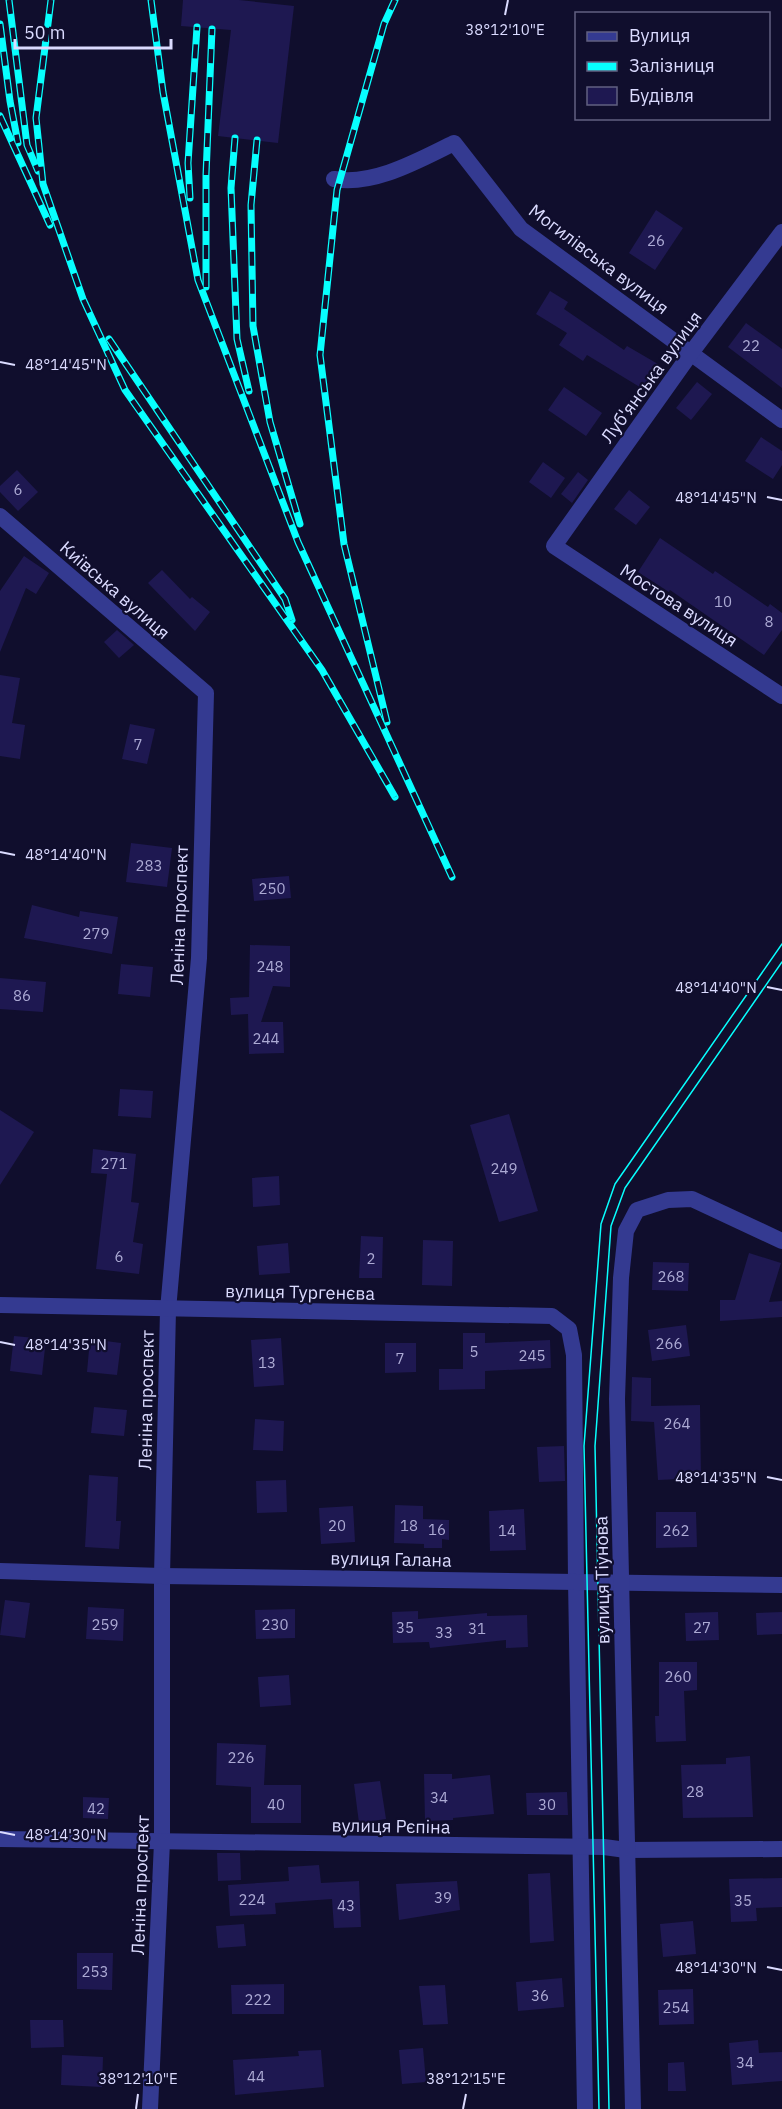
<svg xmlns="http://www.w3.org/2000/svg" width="782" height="2109" font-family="'IBM Plex Sans',sans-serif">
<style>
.building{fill:#1e1851}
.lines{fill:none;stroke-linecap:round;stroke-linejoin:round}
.street{stroke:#343a91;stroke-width:16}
.tram{stroke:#07fffe;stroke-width:1.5}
.rail-casing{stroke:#07fffe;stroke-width:7}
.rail{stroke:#100e2d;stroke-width:4.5;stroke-dasharray:14;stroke-linecap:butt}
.ticks{fill:none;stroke:#dbdbff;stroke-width:2}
.labels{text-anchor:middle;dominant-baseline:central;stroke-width:4.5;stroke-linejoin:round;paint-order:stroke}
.number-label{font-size:15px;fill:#acaad4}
.street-label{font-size:18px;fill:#dbdbff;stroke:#100e2d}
.ticks-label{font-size:15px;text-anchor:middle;fill:#dbdbff;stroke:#100e2d;stroke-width:4.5;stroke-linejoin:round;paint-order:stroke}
</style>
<rect width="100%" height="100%" fill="#100e2d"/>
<g class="building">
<path d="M183,0H239L294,6L278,143L218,136L231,30L181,26Z"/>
<path d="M656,210L683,228L655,270L629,253Z"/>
<path d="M550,291L568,302L564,309L624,350L627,346L663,367L648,392L587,355L583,361L559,345L567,333L536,314Z"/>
<path d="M746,323L782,349V388L728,347Z"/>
<path d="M697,382L712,394L691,420L676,408Z"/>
<path d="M564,387L602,413L586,436L548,410Z"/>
<path d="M761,437L782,451V465L773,479L745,461Z"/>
<path d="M543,462L565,478L551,498L529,482Z"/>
<path d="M17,470L38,492L18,511L0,492V486Z"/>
<path d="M578,472L588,480L572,503L561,494Z"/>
<path d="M629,490L650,507L636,525L614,509Z"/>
<path d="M660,538L713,574L715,571L768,607L770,604L782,613V630L764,655L670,590L669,592L638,572Z"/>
<path d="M24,556L49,573L36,594L26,588L0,652V591Z"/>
<path d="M162,570L190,599L192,597L210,612L195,631L148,583Z"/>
<path d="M117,630L134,645L119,658L104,642Z"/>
<path d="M0,675L20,678L12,723L25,725L20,759L0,756Z"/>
<path d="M130,724L155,729L147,764L122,759Z"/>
<path d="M131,843L172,848L167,887L126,882Z"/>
<path d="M289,876L291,898L254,901L252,879Z"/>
<path d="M32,905L79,917L80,911L118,917L112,954L24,938Z"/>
<path d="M250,945L290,946V987L273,986L261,1022H283L284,1053L249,1054L248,1014L231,1015L230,998L249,997Z"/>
<path d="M121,964L153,967L150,997L118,994Z"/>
<path d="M0,978L46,982L43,1012L0,1009Z"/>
<path d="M120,1089L153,1091L151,1118L118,1116Z"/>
<path d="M0,1110L34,1132L0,1185Z"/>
<path d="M509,1114L538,1211L499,1222L470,1125Z"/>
<path d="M93,1149L136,1154L131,1202L139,1203L133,1242L143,1244L139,1274L96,1269L107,1174L91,1173Z"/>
<path d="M279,1176L280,1205L253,1207L252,1178Z"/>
<path d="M361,1236L383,1237L382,1278H359Z"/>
<path d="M423,1240L453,1241L452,1286L422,1285Z"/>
<path d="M288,1243L290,1273L259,1275L257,1246Z"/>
<path d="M749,1253L781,1263L769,1302L782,1301V1317L720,1321V1300H735Z"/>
<path d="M653,1262L689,1263L688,1291L652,1290Z"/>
<path d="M686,1325L690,1356L652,1361L648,1330Z"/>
<path d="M463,1333H485V1343L550,1340L551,1368L485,1371V1389L439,1390V1369H463Z"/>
<path d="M14,1336L46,1339L42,1375L10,1371Z"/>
<path d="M281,1338L284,1385L254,1387L251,1340Z"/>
<path d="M90,1339L121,1343L117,1375L87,1372Z"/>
<path d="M385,1343H416V1372L385,1373Z"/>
<path d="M632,1377L651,1378V1406L700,1405L701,1478L658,1480L654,1422L631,1421Z"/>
<path d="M94,1407L127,1410L124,1436L91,1433Z"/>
<path d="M255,1419L284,1421L283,1451L253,1450Z"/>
<path d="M564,1446L565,1481L539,1482L537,1447Z"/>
<path d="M89,1475L118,1477L116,1521H121L119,1549L85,1547Z"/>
<path d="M286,1480L287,1512L257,1513L256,1481Z"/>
<path d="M395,1505L423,1506V1519L449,1520V1540L442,1539V1548H424V1544L394,1543Z"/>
<path d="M353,1506L355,1542L321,1544L319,1508Z"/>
<path d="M524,1509L526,1550L490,1551L489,1511Z"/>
<path d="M656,1512H696L697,1547L656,1548Z"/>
<path d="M5,1600L30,1603L25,1638L0,1635Z"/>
<path d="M88,1607L124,1609L123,1641L86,1639Z"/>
<path d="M295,1609V1638L256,1639L255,1610Z"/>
<path d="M418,1611V1619L487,1613V1616L527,1615L528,1647L506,1648V1640L430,1648L429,1642L393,1643L392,1612Z"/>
<path d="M718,1612L719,1640L686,1641L685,1613Z"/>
<path d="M782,1612V1634L757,1635L756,1613Z"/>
<path d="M659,1662H697V1690L684,1691L686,1741L656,1742L655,1716H659Z"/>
<path d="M289,1675L291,1705L260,1707L258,1677Z"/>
<path d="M217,1743L266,1745L264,1785H301V1823H251V1787L216,1785Z"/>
<path d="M750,1756L753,1817L683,1818L681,1765L726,1764V1758Z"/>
<path d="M424,1774H452V1779L490,1775L494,1814L453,1818V1820L425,1821Z"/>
<path d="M380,1781L386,1819L359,1823L354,1784Z"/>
<path d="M567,1792L568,1815H527L526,1793Z"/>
<path d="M83,1797L109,1798L108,1819L83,1818Z"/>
<path d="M217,1853H240L241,1880L218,1881Z"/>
<path d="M319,1865L321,1883L359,1881L361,1927L334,1928L332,1899L275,1903L276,1914L230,1916L228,1885L289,1881L288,1867Z"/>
<path d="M550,1873L554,1941L530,1943L528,1874Z"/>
<path d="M782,1878V1907L756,1908L757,1921L731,1922L729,1879Z"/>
<path d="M457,1881L460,1910L399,1920L396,1884Z"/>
<path d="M693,1921L696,1954L663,1957L660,1924Z"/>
<path d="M244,1924L246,1946L218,1948L216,1926Z"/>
<path d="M77,1953H113L112,1990L77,1989Z"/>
<path d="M562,1978L564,2007L518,2011L516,1982Z"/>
<path d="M284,1984V2014H232L231,1985Z"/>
<path d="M445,1985L448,2024L423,2025L419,1986Z"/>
<path d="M693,1989L694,2024L659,2025L658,1990Z"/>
<path d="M30,2020H63L64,2047L31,2048Z"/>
<path d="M758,2040L759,2053L782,2052V2081L732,2085L729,2043Z"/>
<path d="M423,2048L426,2082L402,2084L399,2050Z"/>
<path d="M321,2050L324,2087L235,2095L233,2060L299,2056L298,2051Z"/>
<path d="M62,2055L103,2057L102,2087L61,2085Z"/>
<path d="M684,2062L686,2091H668V2063Z"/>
</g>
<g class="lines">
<g class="street">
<path d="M334,179C374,186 419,160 454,143L521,229L782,420"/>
<path d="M782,232L691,353L554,546L782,696"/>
<path d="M0,516L206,693L199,958L168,1310L162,1576V1842L150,2109"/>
<path d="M0,1305L552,1316L569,1329L574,1355L576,1581L585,2109"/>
<path d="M0,1571L162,1576L782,1585"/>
<path d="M0,1839L604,1847L626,1850L782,1849"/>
<path d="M633,2109L617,1399L621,1278L626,1231L637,1210L668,1200L692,1199L782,1241"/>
</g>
<g class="tram">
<path d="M599,2109L584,1446L601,1224L615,1184L782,944"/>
<path d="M609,2109L595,1446L611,1226L625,1188L782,962"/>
</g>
<defs>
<g id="rail">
<path d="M9,0L27,145L38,171"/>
<path d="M51,0L36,118L43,184L83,299L125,390L322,670L395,797"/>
<path d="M151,0L163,92L198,280L298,542L452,877"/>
<path d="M0,24L10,101L18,143"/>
<path d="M0,116L50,225"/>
<path d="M235,138L231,188L237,339L249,391"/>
<path d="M257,140L251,205L253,326L270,422L300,524"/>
<path d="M190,198L188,163L197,27"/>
<path d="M206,287V175L212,29"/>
<path d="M109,339L285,599L292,620"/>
<path d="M387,722L344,544L320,355L337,190L384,24L395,0"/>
</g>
</defs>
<use href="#rail" class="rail-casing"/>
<use href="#rail" class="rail"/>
</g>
<path class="ticks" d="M505,15L508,0M0,362L15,365M767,497L782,500M0,852L15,855M767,987L782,990M0,1342L15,1345M767,1477L782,1480M0,1832L15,1835M767,1967L782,1970M136,2109L138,2094M463,2109L466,2094"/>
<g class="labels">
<g class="number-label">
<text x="656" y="240">26</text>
<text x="751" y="345">22</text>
<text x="18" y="489">6</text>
<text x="723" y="601">10</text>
<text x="769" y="621">8</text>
<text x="138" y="744">7</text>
<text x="149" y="865">283</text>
<text x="272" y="888">250</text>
<text x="96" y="933">279</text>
<text x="270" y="966">248</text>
<text x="22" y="995">86</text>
<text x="266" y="1038">244</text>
<text x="114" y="1163">271</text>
<text x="504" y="1168">249</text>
<text x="119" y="1256">6</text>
<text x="371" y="1258">2</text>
<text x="671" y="1276">268</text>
<text x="669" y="1343">266</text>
<text x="474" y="1351">5</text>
<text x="532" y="1355">245</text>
<text x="400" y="1358">7</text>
<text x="267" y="1362">13</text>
<text x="677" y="1423">264</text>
<text x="337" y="1525">20</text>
<text x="409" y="1525">18</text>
<text x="437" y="1529">16</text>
<text x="507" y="1530">14</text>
<text x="676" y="1530">262</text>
<text x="105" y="1624">259</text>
<text x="275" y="1624">230</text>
<text x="405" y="1627">35</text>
<text x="702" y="1627">27</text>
<text x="477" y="1628">31</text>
<text x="444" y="1632">33</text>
<text x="678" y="1676">260</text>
<text x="241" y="1757">226</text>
<text x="695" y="1791">28</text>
<text x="439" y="1797">34</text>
<text x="276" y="1804">40</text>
<text x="547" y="1804">30</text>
<text x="96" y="1808">42</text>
<text x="443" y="1897">39</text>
<text x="252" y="1899">224</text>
<text x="743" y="1900">35</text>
<text x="346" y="1905">43</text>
<text x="95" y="1971">253</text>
<text x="540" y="1995">36</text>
<text x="258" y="1999">222</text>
<text x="676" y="2007">254</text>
<text x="745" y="2062">34</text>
<text x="256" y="2076">44</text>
</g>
<g class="street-label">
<text transform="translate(599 259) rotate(37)">Могилівська вулиця</text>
<text transform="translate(651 377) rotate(-54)">Луб'янська вулиця</text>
<text transform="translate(115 590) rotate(41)">Київська вулиця</text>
<text transform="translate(679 605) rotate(33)">Мостова вулиця</text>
<text transform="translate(179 915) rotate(-88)">Леніна проспект</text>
<text transform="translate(300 1292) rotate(1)">вулиця Тургенєва</text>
<text transform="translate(146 1400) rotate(-89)">Леніна проспект</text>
<text transform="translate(391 1559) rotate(1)">вулиця Галана</text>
<text transform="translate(602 1580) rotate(-91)">вулиця Тіунова</text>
<text transform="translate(391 1826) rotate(1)">вулиця Рєпіна</text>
<text transform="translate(140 1885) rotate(-88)">Леніна проспект</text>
</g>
</g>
<g class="ticks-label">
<text x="505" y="35">38°12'10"E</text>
<text x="66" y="370">48°14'45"N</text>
<text x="716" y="503">48°14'45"N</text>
<text x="66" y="860">48°14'40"N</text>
<text x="716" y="993">48°14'40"N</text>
<text x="66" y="1350">48°14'35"N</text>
<text x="716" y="1483">48°14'35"N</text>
<text x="66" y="1840">48°14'30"N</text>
<text x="716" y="1973">48°14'30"N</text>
<text x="138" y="2084">38°12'10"E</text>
<text x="466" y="2084">38°12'15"E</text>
</g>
<rect x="575" y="12" width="195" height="108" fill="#100e2d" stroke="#616081" stroke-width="1.5"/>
<rect x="587" y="32" width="30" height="9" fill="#343a91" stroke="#616081" stroke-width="1.5"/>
<text x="629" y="42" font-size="18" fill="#dbdbff">Вулиця</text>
<rect x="587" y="62" width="30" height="9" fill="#07fffe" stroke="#616081" stroke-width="1.5"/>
<text x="629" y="72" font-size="18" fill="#dbdbff">Залізниця</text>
<rect x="587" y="87" width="30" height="18" fill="#1e1851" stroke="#616081" stroke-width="1.5"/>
<text x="629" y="102" font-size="18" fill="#dbdbff">Будівля</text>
<path d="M15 39v9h156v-9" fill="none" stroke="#dbdbff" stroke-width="3"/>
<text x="24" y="39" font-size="18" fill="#dbdbff" stroke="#100e2d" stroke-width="4.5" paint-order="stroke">50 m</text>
</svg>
